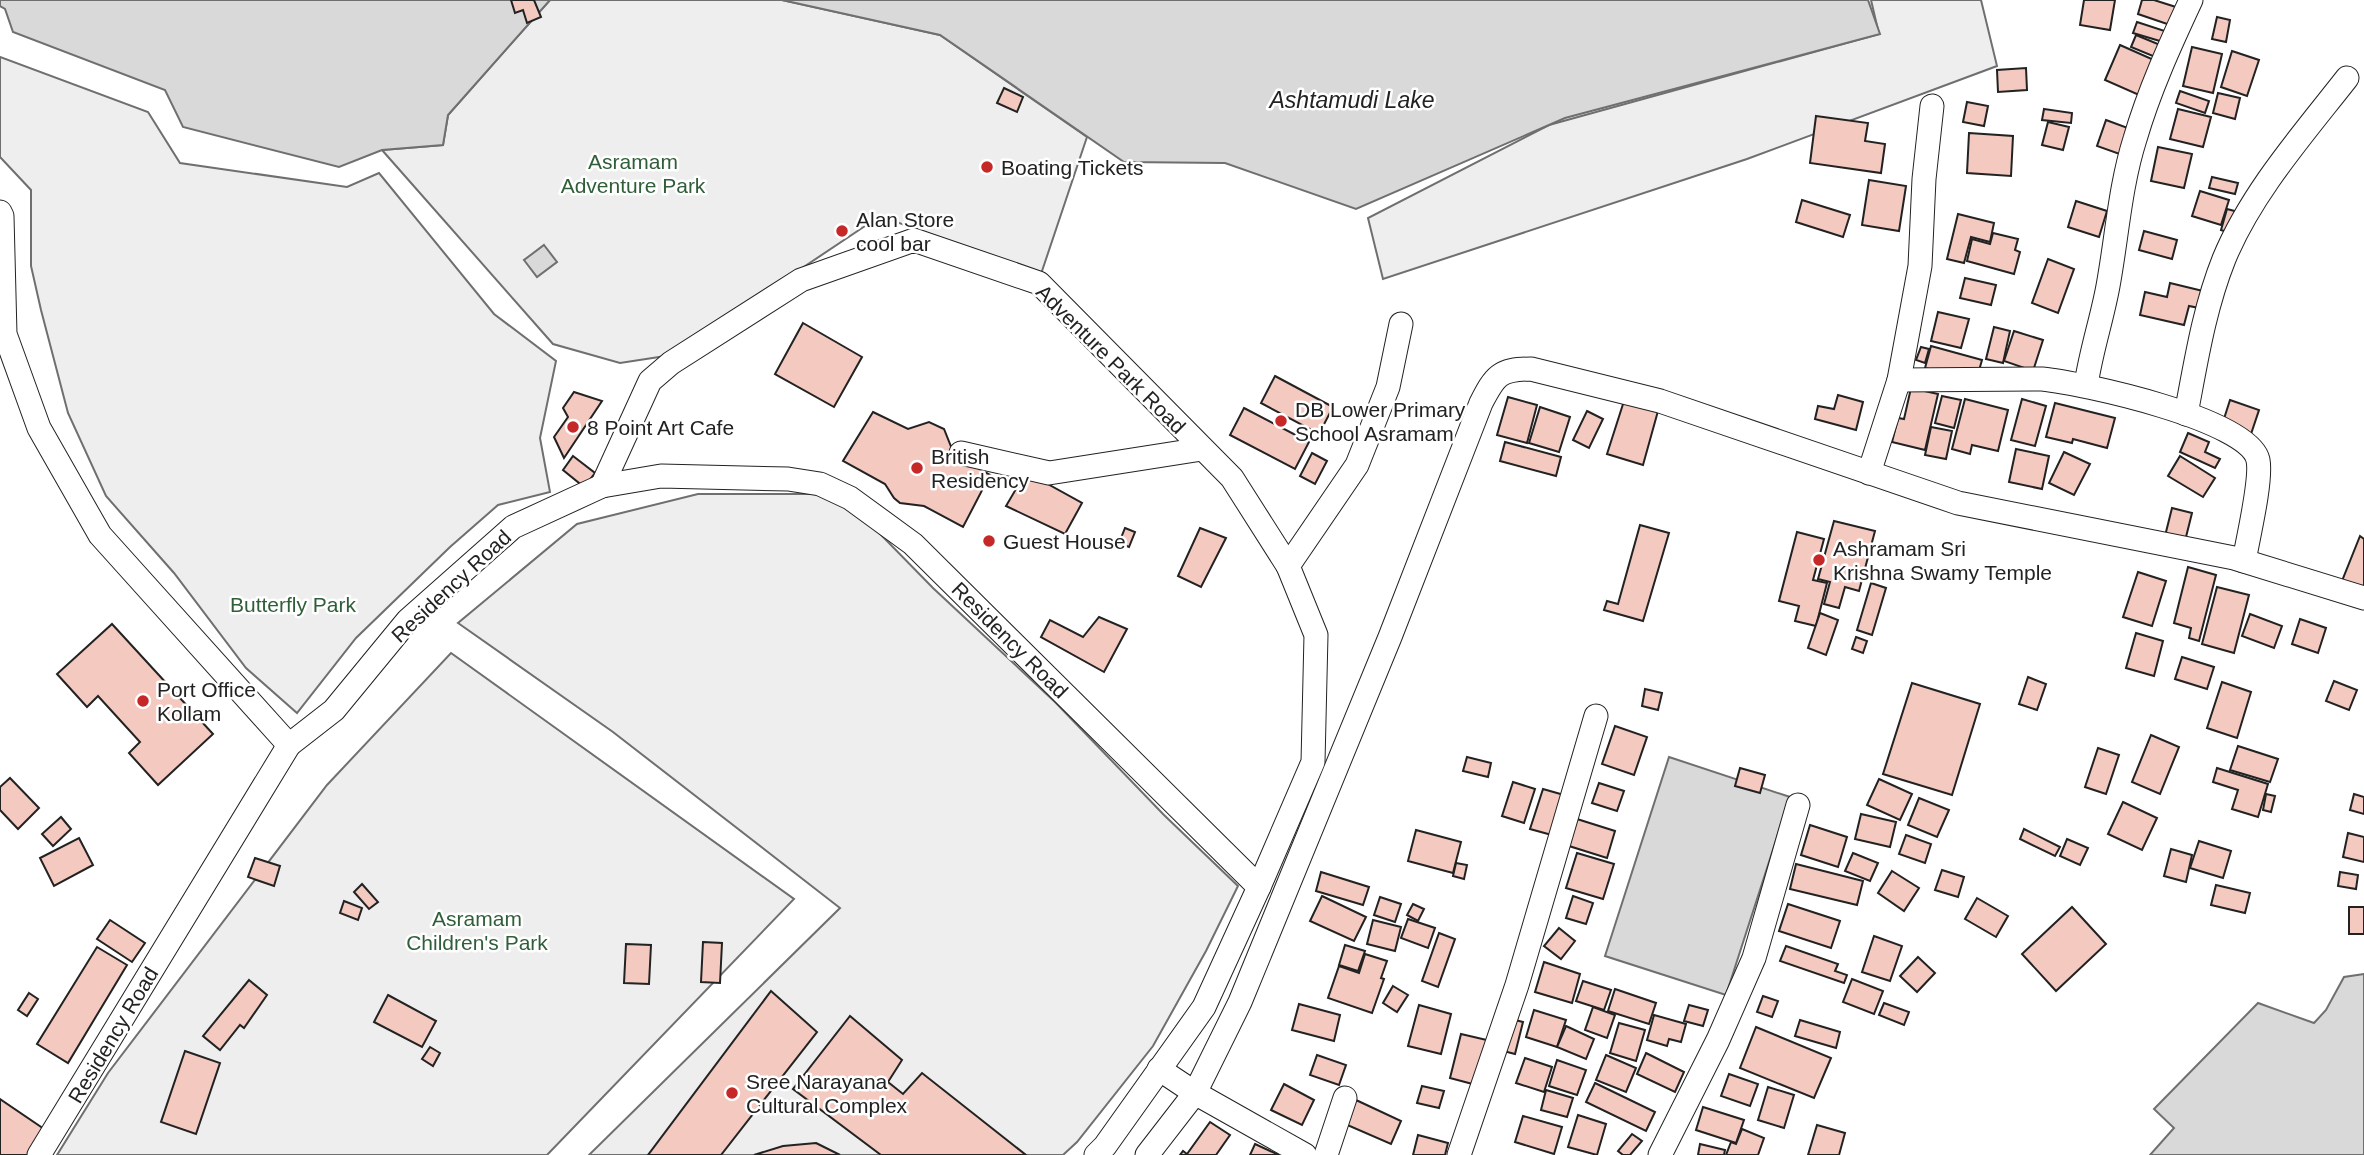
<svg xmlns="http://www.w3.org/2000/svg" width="2364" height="1155" font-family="Helvetica,sans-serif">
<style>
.green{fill:#eee;stroke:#6f6f6f;stroke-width:2}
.water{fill:#d9d9d9;stroke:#6f6f6f;stroke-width:2}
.building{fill:#f3c9c0;stroke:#222;stroke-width:2}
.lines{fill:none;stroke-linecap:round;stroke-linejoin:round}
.minor-casing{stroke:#222;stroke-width:25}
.minor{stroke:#fff;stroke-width:23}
.poi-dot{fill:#c62828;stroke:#fff;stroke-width:2.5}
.labels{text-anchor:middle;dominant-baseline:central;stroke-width:5;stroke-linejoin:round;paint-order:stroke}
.park-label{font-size:21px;fill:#2f5e38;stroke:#fff}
.poi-label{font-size:21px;fill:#222;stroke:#fff;text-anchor:start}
.street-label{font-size:21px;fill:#222;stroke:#fff}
.water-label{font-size:23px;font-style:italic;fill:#222;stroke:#fff}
</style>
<rect width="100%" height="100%" fill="#fff"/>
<g class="green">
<path d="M550,0H782L940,35L1087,137L1041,274L880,216L672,355L620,363L553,344L382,150L443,145L448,115Z"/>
<path d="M1871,0H1981L1997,66L1747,159L1383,279L1368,218L1549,125L1879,34Z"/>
<path d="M0,57L148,112L180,163L347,187L379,173L494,314L556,361L540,438L550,492L498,505L450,547L356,638L297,713L246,668L174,573L106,496L68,413L41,310L31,266V190L0,157Z"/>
<path d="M698,494H841L933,588L1055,702L1164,815L1238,886L1206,951L1153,1046L1077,1142L1063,1155H589L840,908L613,732L458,623L577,524Z"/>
<path d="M451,653L794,899L547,1155H57L108,1073L327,785Z"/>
</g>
<g class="water">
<path d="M0,0H550L448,115L443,145L382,150L339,167L183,127L165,90L13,32L5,9L0,6Z"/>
<path d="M782,0H1868L1880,34L1565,118L1356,209L1225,163L1124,162L940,35Z"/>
<path d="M544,245L557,262L537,277L524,260Z"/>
<path d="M1669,757L1790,797L1726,995L1605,956Z"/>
<path d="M2364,974V1155H2150L2174,1128L2154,1109L2258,1003L2314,1023L2326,1010L2344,977Z"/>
</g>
<g class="building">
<path d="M511,0H534L541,17L527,23L523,10L515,13Z"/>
<path d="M2084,0H2115L2110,30L2080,25Z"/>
<path d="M2142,0H2154L2179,8L2173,26L2138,14Z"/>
<path d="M2217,17L2230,20L2226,42L2212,39Z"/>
<path d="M2137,22L2174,34L2170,44L2133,33Z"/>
<path d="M2136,35L2170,49L2165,61L2131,47Z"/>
<path d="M2120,45L2154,60L2139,95L2105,80Z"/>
<path d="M2192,47L2222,54L2213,93L2183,86Z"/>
<path d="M2232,51L2259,60L2247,96L2221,87Z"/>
<path d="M2026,68L2027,90L1998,92L1997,70Z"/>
<path d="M1004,88L1023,97L1017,112L997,103Z"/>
<path d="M2180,91L2209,101L2205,113L2176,103Z"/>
<path d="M2218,93L2240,98L2235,119L2213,113Z"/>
<path d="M1967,102L1988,106L1984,126L1963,122Z"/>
<path d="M2044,109L2072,113L2071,123L2042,120Z"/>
<path d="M2178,109L2211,117L2203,147L2170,139Z"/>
<path d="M1816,116L1868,123L1865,141L1885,144L1881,173L1810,163Z"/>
<path d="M2106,120L2136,131L2128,157L2097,146Z"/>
<path d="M2048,122L2069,127L2063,150L2042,145Z"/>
<path d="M1969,133L2013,136L2011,176L1967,173Z"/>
<path d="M2158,147L2192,154L2184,188L2151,181Z"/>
<path d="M2212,177L2238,183L2235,194L2209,188Z"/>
<path d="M1869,180L1906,186L1899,231L1862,225Z"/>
<path d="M2200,191L2229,200L2221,225L2192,216Z"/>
<path d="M1802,200L1850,215L1843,237L1796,222Z"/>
<path d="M2076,201L2107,211L2099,237L2068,227Z"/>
<path d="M2227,209L2246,214L2240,236L2221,230Z"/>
<path d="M1958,214L1994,223L1990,242L1971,237L1964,263L1947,259Z"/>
<path d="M2144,231L2177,240L2172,259L2139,250Z"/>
<path d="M1993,233L2018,239L2015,250L2020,252L2014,274L1967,261L1972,239L1990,244Z"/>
<path d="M2048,259L2074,269L2058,313L2032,303Z"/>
<path d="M1965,278L1996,285L1991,305L1960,298Z"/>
<path d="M2170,283L2203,291L2199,308L2189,306L2184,325L2140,315L2145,292L2167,297Z"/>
<path d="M1938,312L1969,319L1961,348L1931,341Z"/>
<path d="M803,323L862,357L834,407L775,374Z"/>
<path d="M1994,327L2010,331L2003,363L1986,359Z"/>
<path d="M2014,331L2043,340L2033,371L2004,361Z"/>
<path d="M1931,346L1982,360L1976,381L1925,368Z"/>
<path d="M1921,347L1929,349L1925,363L1916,360Z"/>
<path d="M1275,376L1333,407L1319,434L1261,403Z"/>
<path d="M1911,388L1938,394L1925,450L1892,442L1898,418L1904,419Z"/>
<path d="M574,392L602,401L564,458L554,437L568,417L563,408Z"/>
<path d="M1838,395L1863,402L1856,430L1815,419L1818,406L1834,409Z"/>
<path d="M1942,396L1961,400L1954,428L1935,423Z"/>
<path d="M1508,397L1537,405L1527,443L1497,435Z"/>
<path d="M1965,399L2008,410L1998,451L1972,445L1970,454L1952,449Z"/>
<path d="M2022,399L2046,406L2035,446L2011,440Z"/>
<path d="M2230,400L2259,410L2251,434L2222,425Z"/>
<path d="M1624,401L1658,411L1643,465L1607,454Z"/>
<path d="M2055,403L2115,418L2107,448L2073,439L2072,443L2046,437Z"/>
<path d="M1540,407L1570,417L1559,452L1529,443Z"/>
<path d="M1244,408L1309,442L1295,469L1230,435Z"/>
<path d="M1587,411L1603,419L1589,448L1573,440Z"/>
<path d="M873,412L908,429L929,422L944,429L954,454L990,475L963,527L924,506L900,503L894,498L885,484L843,461Z"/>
<path d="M1931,427L1952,431L1946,459L1925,455Z"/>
<path d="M2188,433L2209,442L2205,452L2220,459L2215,468L2180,452Z"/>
<path d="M1505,442L1561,457L1556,476L1500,461Z"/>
<path d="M2016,449L2049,456L2042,489L2009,482Z"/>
<path d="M2064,452L2090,464L2074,495L2049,483Z"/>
<path d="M1312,453L1327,461L1315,484L1300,476Z"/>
<path d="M573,456L595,473L584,487L563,470Z"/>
<path d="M2180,456L2215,478L2203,497L2168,476Z"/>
<path d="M1026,472L1082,503L1065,534L1006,506Z"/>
<path d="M2172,508L2192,513L2184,545L2164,540Z"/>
<path d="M1834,521L1875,531L1859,591L1845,587L1839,608L1824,604L1830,582L1818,579Z"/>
<path d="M1640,525L1669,533L1643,621L1604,610L1607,601L1618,604Z"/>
<path d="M1125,528L1135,532L1129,547L1119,543Z"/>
<path d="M1200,528L1226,538L1201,587L1178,576Z"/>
<path d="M1797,532L1824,539L1813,580L1827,583L1816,626L1795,621L1799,606L1779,601Z"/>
<path d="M2360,536L2364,539V590L2342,581Z"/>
<path d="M2188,567L2216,575L2199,641L2189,638L2191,628L2174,623Z"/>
<path d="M2138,572L2166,581L2152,626L2123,617Z"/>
<path d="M1871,583L1886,588L1872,635L1857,630Z"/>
<path d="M2217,587L2249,595L2234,653L2202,644Z"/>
<path d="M1820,613L1838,620L1826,655L1808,648Z"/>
<path d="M2250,614L2282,626L2274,648L2242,636Z"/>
<path d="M1099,617L1127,629L1104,672L1041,637L1050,620L1083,637Z"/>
<path d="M2300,619L2326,628L2318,653L2292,644Z"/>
<path d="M112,624L213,734L158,785L129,753L140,742L98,696L87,707L57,674Z"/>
<path d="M2136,633L2163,641L2154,676L2126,668Z"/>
<path d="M1856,637L1867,641L1863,653L1852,649Z"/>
<path d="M2182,657L2214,667L2207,689L2175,679Z"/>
<path d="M2028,677L2046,684L2037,710L2019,704Z"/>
<path d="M2334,681L2357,690L2349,710L2326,701Z"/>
<path d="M2222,682L2251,692L2237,738L2207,728Z"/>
<path d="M1912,683L1980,704L1952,795L1883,774Z"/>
<path d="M1645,689L1662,693L1658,710L1642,706Z"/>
<path d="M1615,726L1647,737L1634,775L1602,764Z"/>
<path d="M2151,735L2179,747L2160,794L2132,782Z"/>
<path d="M2238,746L2278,759L2270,782L2230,770Z"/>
<path d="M2098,748L2119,755L2106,794L2085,787Z"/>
<path d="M1467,757L1491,763L1488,777L1463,771Z"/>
<path d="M1740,768L1765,775L1760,793L1735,786Z"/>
<path d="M2217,768L2268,784L2258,817L2232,809L2238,790L2213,782Z"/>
<path d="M10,778L39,808L18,829L0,810V787Z"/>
<path d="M1879,779L1912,794L1900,820L1867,805Z"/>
<path d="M1513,782L1535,789L1524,823L1502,816Z"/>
<path d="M1599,783L1624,791L1617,811L1592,803Z"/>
<path d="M1543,789L1571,797L1559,837L1530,829Z"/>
<path d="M2266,794L2275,796L2271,812L2263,810Z"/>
<path d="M2354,794L2364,797V814L2350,810Z"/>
<path d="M1919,798L1949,810L1937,837L1908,825Z"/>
<path d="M2123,802L2157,818L2142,850L2108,834Z"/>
<path d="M1861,814L1896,822L1890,847L1855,839Z"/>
<path d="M61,817L71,829L53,846L42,834Z"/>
<path d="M1577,819L1615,831L1607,858L1569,846Z"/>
<path d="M1810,825L1847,837L1838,867L1801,855Z"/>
<path d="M2024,829L2060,847L2055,856L2020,839Z"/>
<path d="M1416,830L1461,842L1453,873L1408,861Z"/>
<path d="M2348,833L2364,837V862L2343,857Z"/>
<path d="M1906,835L1931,844L1925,863L1899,854Z"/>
<path d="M79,838L93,865L54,886L40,858Z"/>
<path d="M2067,839L2088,848L2080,865L2060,856Z"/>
<path d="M2199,841L2231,851L2223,878L2190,868Z"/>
<path d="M2171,849L2192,855L2186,882L2164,876Z"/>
<path d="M1577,853L1614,864L1603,899L1566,888Z"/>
<path d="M1853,853L1878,863L1870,881L1845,871Z"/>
<path d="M255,858L280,866L274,886L248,877Z"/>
<path d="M1456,863L1467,865L1464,879L1453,876Z"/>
<path d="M1796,864L1863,881L1857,905L1790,889Z"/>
<path d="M1942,870L1964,877L1958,897L1935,890Z"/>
<path d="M1892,871L1919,888L1904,911L1878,893Z"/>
<path d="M1321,872L1369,887L1363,905L1316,891Z"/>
<path d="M2340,872L2358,875L2356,889L2338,886Z"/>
<path d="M362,884L378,902L369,909L354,892Z"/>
<path d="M2216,885L2250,893L2245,913L2211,905Z"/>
<path d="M1322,896L1366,917L1354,941L1310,921Z"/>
<path d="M1573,896L1593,903L1586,924L1566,918Z"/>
<path d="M1380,897L1401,904L1395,922L1374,915Z"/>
<path d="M1977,898L2008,916L1996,937L1965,919Z"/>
<path d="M344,901L362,908L358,920L340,913Z"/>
<path d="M1413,904L1424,909L1418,921L1407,915Z"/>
<path d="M1788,904L1840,921L1831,948L1779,931Z"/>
<path d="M2072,907L2106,944L2056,991L2022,954Z"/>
<rect x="2349" y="907" width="15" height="27"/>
<path d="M1408,919L1435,928L1428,948L1401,938Z"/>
<path d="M110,920L145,943L132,962L97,939Z"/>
<path d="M1373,920L1401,927L1395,951L1367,944Z"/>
<path d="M1559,928L1575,941L1561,959L1544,946Z"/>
<path d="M1439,933L1455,939L1438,987L1422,981Z"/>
<path d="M1874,936L1902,946L1890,981L1862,972Z"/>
<path d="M703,942L722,943L720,983L701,982Z"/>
<path d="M626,944L651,945L649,984L624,983Z"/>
<path d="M1345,945L1365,951L1358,971L1339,965Z"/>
<path d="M1786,946L1838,964L1835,971L1847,975L1844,983L1780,961Z"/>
<path d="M97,947L127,965L68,1063L37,1044Z"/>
<path d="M1365,954L1387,961L1381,978L1384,979L1372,1013L1328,998L1339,966L1359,973Z"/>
<path d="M1918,957L1935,973L1917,992L1900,976Z"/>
<path d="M1544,962L1580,974L1572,1003L1535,992Z"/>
<path d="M1852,979L1883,991L1874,1014L1843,1002Z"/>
<path d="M249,980L267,995L244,1028L240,1025L220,1050L203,1036Z"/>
<path d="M1583,981L1611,990L1604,1010L1576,1001Z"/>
<path d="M1393,986L1408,995L1397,1012L1383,1003Z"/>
<path d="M1615,989L1656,1003L1649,1024L1608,1011Z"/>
<path d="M771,991L817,1032L721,1155H648Z"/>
<path d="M29,993L38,999L27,1016L18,1010Z"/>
<path d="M388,995L436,1021L422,1047L374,1022Z"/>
<path d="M1763,996L1778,1001L1772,1017L1757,1012Z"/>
<path d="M1884,1003L1909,1012L1904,1025L1879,1015Z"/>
<path d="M1299,1004L1340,1015L1334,1041L1292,1030Z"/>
<path d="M1419,1005L1451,1014L1441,1054L1408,1046Z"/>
<path d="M1689,1005L1708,1010L1703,1026L1684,1021Z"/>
<path d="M1593,1007L1615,1015L1607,1038L1585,1030Z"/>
<path d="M1534,1010L1566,1020L1557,1047L1526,1037Z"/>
<path d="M1654,1015L1686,1024L1681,1042L1669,1039L1667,1046L1647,1040Z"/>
<path d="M850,1016L902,1060L888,1082L903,1094L922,1073L1026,1155H881L793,1089Z"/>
<path d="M1500,1016L1523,1022L1515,1054L1492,1048Z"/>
<path d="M1800,1020L1840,1032L1836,1048L1795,1036Z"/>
<path d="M1619,1023L1645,1030L1636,1061L1610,1053Z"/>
<path d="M1566,1026L1594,1039L1586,1059L1557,1047Z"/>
<path d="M1756,1027L1831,1058L1814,1098L1740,1068Z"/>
<path d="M1461,1034L1491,1041L1480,1086L1450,1078Z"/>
<path d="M430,1047L440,1053L433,1066L422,1059Z"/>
<path d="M185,1051L220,1063L196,1134L161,1122Z"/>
<path d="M1646,1053L1684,1072L1675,1092L1637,1074Z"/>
<path d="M1317,1055L1346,1065L1339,1085L1310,1075Z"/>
<path d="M1606,1055L1636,1068L1626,1092L1596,1080Z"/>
<path d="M1525,1058L1552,1067L1544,1092L1516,1083Z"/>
<path d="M1557,1060L1586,1070L1577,1095L1549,1086Z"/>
<path d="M1729,1074L1758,1084L1750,1106L1721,1096Z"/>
<path d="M1595,1083L1655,1112L1646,1131L1586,1102Z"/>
<path d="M1284,1084L1314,1100L1302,1125L1271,1110Z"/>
<path d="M1422,1086L1444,1091L1439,1108L1417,1103Z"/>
<path d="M1768,1087L1794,1095L1784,1128L1758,1120Z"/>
<path d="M1546,1090L1573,1098L1567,1117L1541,1110Z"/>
<path d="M0,1099L47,1131L31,1155H0Z"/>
<path d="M1356,1100L1401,1121L1391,1144L1345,1124Z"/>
<path d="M1703,1107L1744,1120L1736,1143L1696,1130Z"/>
<path d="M1578,1115L1606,1124L1597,1155L1568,1147Z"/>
<path d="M1523,1116L1562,1127L1554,1154L1515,1142Z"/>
<path d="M1210,1122L1230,1135L1216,1155H1180L1183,1151L1187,1154Z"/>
<path d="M1817,1125L1845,1133L1839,1155H1808Z"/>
<path d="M1742,1129L1764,1138L1758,1155H1726L1731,1142L1736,1144Z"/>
<path d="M1632,1134L1642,1141L1630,1155H1623L1618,1151Z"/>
<path d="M1418,1135L1448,1143L1445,1155H1413Z"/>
<path d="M816,1143L840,1155H754L783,1146Z"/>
<path d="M1255,1144L1279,1155H1250Z"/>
<path d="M1700,1144L1725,1150L1724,1155H1698Z"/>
</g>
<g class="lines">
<defs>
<g id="minor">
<path d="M0,212L2,216L5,334L39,428L100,535L289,745"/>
<path d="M1899,380L2042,379C2081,383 2249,419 2258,460C2262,480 2248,538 2244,561"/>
<path d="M2086,385C2091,351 2102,319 2108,286C2117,237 2120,186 2135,139C2149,91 2170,45 2191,0"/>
<path d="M2186,414C2196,362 2204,309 2224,259C2251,193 2304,133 2347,78"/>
<path d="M961,453L1049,473L1202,449"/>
<path d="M1869,473L1899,380L1920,266L1924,179L1932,106"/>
<path d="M602,486L650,381L671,363L801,280L914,240L1039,283L1232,478L1288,566L1316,635L1313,762L1259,887L1204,1007L1105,1146L1096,1155"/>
<path d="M1288,566L1357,465L1388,387L1401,324"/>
<path d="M1159,1069L1195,1093L1305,1155"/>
<path d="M39,1155L289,745L334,710L408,620L513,527L602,486L661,476L788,479L820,484L850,498L913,544L1259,887"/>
<path d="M1147,1155L1195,1093L1240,1002L1390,637L1481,403C1495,376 1499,369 1531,369L1660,401L1958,503L2234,558L2364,598"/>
<path d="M1326,1155L1345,1098"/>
<path d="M1459,1155L1517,985L1596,716"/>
<path d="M1660,1155L1718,1040L1754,958L1798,805"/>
</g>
</defs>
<use href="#minor" class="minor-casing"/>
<use href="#minor" class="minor"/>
</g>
<g class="poi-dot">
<circle cx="987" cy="167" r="7"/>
<circle cx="842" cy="231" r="7"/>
<circle cx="1281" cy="421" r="7"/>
<circle cx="573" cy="427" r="7"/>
<circle cx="917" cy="468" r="7"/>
<circle cx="989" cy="541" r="7"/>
<circle cx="1819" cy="560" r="7"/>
<circle cx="143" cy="701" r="7"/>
<circle cx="732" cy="1093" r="7"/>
</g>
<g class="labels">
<g class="park-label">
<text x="633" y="161">Asramam<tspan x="633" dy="24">Adventure Park</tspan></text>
<text x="293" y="604">Butterfly Park</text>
<text x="477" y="918">Asramam<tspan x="477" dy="24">Children's Park</tspan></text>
</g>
<g class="poi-label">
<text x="1001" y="167">Boating Tickets</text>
<text x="856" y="219">Alan Store<tspan x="856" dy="24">cool bar</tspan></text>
<text x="1295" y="409">DB Lower Primary<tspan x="1295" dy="24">School Asramam</tspan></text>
<text x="587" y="427">8 Point Art Cafe</text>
<text x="931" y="456">British<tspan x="931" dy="24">Residency</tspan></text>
<text x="1003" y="541">Guest House</text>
<text x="1833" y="548">Ashramam Sri<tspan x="1833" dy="24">Krishna Swamy Temple</tspan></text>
<text x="157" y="689">Port Office<tspan x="157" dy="24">Kollam</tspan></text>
<text x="746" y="1081">Sree Narayana<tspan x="746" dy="24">Cultural Complex</tspan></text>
</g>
<g class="street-label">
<text transform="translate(1111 359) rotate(45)">Adventure Park Road</text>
<text transform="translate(451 586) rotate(-43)">Residency Road</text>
<text transform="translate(1010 640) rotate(45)">Residency Road</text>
<text transform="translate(113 1035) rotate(-59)">Residency Road</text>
</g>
<g class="water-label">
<text x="1352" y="100">Ashtamudi Lake</text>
</g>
</g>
</svg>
